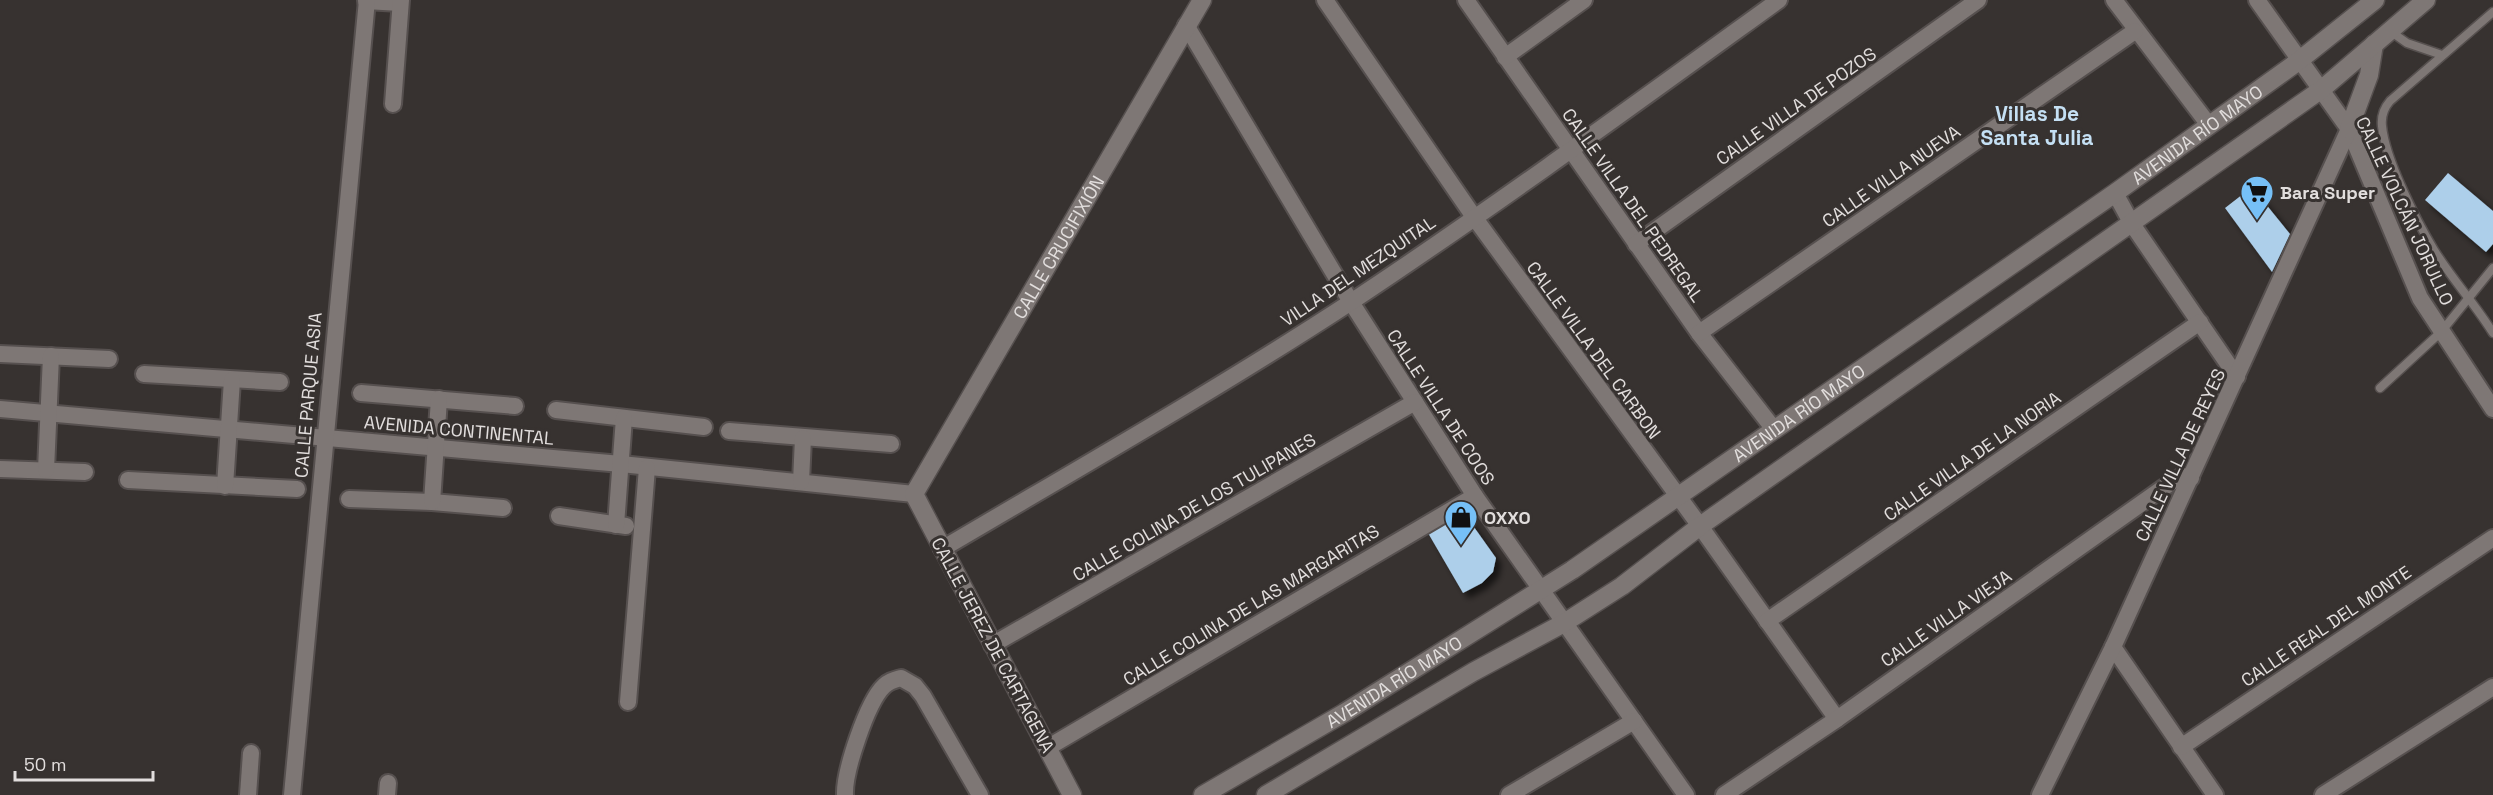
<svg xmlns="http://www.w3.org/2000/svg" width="2493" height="795" font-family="'Space Grotesk',sans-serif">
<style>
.building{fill:#adcfea;filter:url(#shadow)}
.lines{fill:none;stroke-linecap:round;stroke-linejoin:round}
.service-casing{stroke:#56504f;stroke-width:11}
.minor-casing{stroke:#56504f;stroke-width:20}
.tertiary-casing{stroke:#56504f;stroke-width:21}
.service{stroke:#7e7775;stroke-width:8}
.minor{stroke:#7e7775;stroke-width:16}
.tertiary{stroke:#7e7775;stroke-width:18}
.labels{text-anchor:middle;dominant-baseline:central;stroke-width:6;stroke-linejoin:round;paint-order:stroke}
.street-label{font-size:18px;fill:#e2dedd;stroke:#373230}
.poi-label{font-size:18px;font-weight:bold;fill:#e2dedd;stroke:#373230;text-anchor:start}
.quarter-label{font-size:21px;font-weight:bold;fill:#c5e0f4;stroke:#373230}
</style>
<defs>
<filter id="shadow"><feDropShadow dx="5.5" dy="5.5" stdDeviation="3" flood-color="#0009"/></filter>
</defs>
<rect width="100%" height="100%" fill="#373230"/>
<g class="building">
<path d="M2448,173L2493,211V244L2486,252L2425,200Z"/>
<path d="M2252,187L2290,234L2272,272L2225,208Z"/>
<path d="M1464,513L1496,558L1493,572L1482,583L1463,593L1428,533Z"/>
</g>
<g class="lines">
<defs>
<g id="service">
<path d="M2493,12L2390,101C2384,108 2381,117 2382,126C2385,159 2417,222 2434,250C2452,279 2475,304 2493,333"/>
<path d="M2390,31L2407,43L2442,55"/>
<path d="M2380,388L2441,332L2493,268"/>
</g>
<g id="minor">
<path d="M1325,0L1474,217L1700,526L1837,719"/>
<path d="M1466,0L1699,333L1773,428"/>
<path d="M2114,0L2209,125"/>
<path d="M2257,0L2349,129L2420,298L2493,409"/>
<path d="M366,1L400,3"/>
<path d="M1186,25L1351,302L1475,496L1686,795"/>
<path d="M1505,57L1584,0"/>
<path d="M393,104L401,0"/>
<path d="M2115,193L2132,224L2237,377"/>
<path d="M1636,244L1978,0"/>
<path d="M1699,333L2135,31"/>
<path d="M0,354L109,359"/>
<path d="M144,374L280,382"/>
<path d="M361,393L515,406"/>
<path d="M0,409L621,464L914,494"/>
<path d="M556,410L704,427"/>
<path d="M729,431L891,444"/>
<path d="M0,469L85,472"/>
<path d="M46,470L51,356"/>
<path d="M128,480L297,489"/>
<path d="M801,482L803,438"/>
<path d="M225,486L232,380"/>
<path d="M349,499L432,502L503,508"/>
<path d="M432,502L439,399"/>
<path d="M559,516L626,526"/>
<path d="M616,525L624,418"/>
<path d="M942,549C1079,468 1218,389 1351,302C1497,205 1638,102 1779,0"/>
<path d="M1767,621L2200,322"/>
<path d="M992,645L1415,402"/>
<path d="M2113,647L2215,795"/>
<path d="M628,702L647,468"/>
<path d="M2181,747L2493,538"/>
<path d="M1047,748L1475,496"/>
<path d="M248,795L251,753"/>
<path d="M292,795L367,0"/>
<path d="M387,795L388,783"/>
<path d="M845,795C844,772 867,702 884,686C889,681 894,680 901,678L915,686L923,696L980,795"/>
<path d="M1509,795L1634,721"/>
<path d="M1724,795L1837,719L2173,481L2183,476L2191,478"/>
<path d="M2040,795L2113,647L2349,129"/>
<path d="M2323,795L2493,687"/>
</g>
<g id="tertiary">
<path d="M2349,129L2369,75L2374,44"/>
<path id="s1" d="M1072,795L914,494L1202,0"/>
<path id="s2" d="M1203,795L1344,713L1572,570L2115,193L2296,63L2375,0"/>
<path d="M1266,795L1473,672L1564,623L1622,586L1700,526L2322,89L2426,0"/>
</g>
</defs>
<use href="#service" class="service-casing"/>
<use href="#minor" class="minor-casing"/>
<use href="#tertiary" class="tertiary-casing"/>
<use href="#service" class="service"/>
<use href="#minor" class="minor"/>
<use href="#tertiary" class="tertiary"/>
</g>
<defs>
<symbol id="supermarket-pin" viewBox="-11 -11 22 30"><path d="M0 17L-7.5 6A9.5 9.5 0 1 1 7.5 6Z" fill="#76c0f7" stroke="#373230"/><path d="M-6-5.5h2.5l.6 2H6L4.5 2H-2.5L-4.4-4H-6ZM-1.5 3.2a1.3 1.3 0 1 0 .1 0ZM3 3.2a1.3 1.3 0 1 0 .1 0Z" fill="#111"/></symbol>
<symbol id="shop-pin" viewBox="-11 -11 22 30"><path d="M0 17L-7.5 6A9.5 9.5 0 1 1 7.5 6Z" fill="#76c0f7" stroke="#373230"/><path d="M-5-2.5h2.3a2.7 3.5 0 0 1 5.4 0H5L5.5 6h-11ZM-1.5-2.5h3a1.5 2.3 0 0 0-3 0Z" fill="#111"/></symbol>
</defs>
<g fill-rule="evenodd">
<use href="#supermarket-pin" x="2238" y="173" width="38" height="52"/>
<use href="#shop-pin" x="1442" y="498" width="38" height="52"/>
</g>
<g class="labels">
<g class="street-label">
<text transform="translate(1796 106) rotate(-35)">CALLE VILLA DE POZOS</text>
<text stroke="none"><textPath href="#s2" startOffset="1194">AVENIDA RÍO MAYO</textPath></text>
<text transform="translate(1891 176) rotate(-35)">CALLE VILLA NUEVA</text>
<text transform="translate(1633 205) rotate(55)">CALLE VILLA DEL PEDREGAL</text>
<text transform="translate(2405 211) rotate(65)">CALLE VOLCÁN JORULLO</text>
<text stroke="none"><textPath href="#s1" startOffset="626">CALLE CRUCIFIXIÓN</textPath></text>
<text transform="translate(1358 271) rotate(-34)">VILLA DEL MEZQUITAL</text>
<text transform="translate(1594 350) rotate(54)">CALLE VILLA DEL CARBON</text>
<text transform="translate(308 395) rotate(-85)">CALLE PARQUE ASIA</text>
<text transform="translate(1441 407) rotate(57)">CALLE VILLA DE COOS</text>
<text stroke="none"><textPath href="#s2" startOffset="708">AVENIDA RÍO MAYO</textPath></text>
<text transform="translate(459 430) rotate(5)">AVENIDA CONTINENTAL</text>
<text transform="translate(2180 455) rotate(-65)">CALLE VILLA DE REYES</text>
<text transform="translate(1972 456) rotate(-35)">CALLE VILLA DE LA NORIA</text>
<text transform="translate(1194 507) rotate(-30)">CALLE COLINA DE LOS TULIPANES</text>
<text transform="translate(1251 605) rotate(-31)">CALLE COLINA DE LAS MARGARITAS</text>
<text transform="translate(1946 618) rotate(-35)">CALLE VILLA VIEJA</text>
<text transform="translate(2326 626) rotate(-34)">CALLE REAL DEL MONTE</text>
<text transform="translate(993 645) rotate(62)">CALLE JEREZ DE CARTAGENA</text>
<text stroke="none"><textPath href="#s2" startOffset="222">AVENIDA RÍO MAYO</textPath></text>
</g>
<g class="poi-label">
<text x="2280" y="192">Bara Super</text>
<text x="1484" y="517">OXXO</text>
</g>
<g class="quarter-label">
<text x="2037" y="113">Villas De<tspan x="2037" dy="24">Santa Julia</tspan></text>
</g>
</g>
<path d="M15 771v9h138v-9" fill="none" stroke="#e2dedd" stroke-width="3"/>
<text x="24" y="771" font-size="18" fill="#e2dedd" stroke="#373230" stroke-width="4.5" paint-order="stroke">50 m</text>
</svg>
